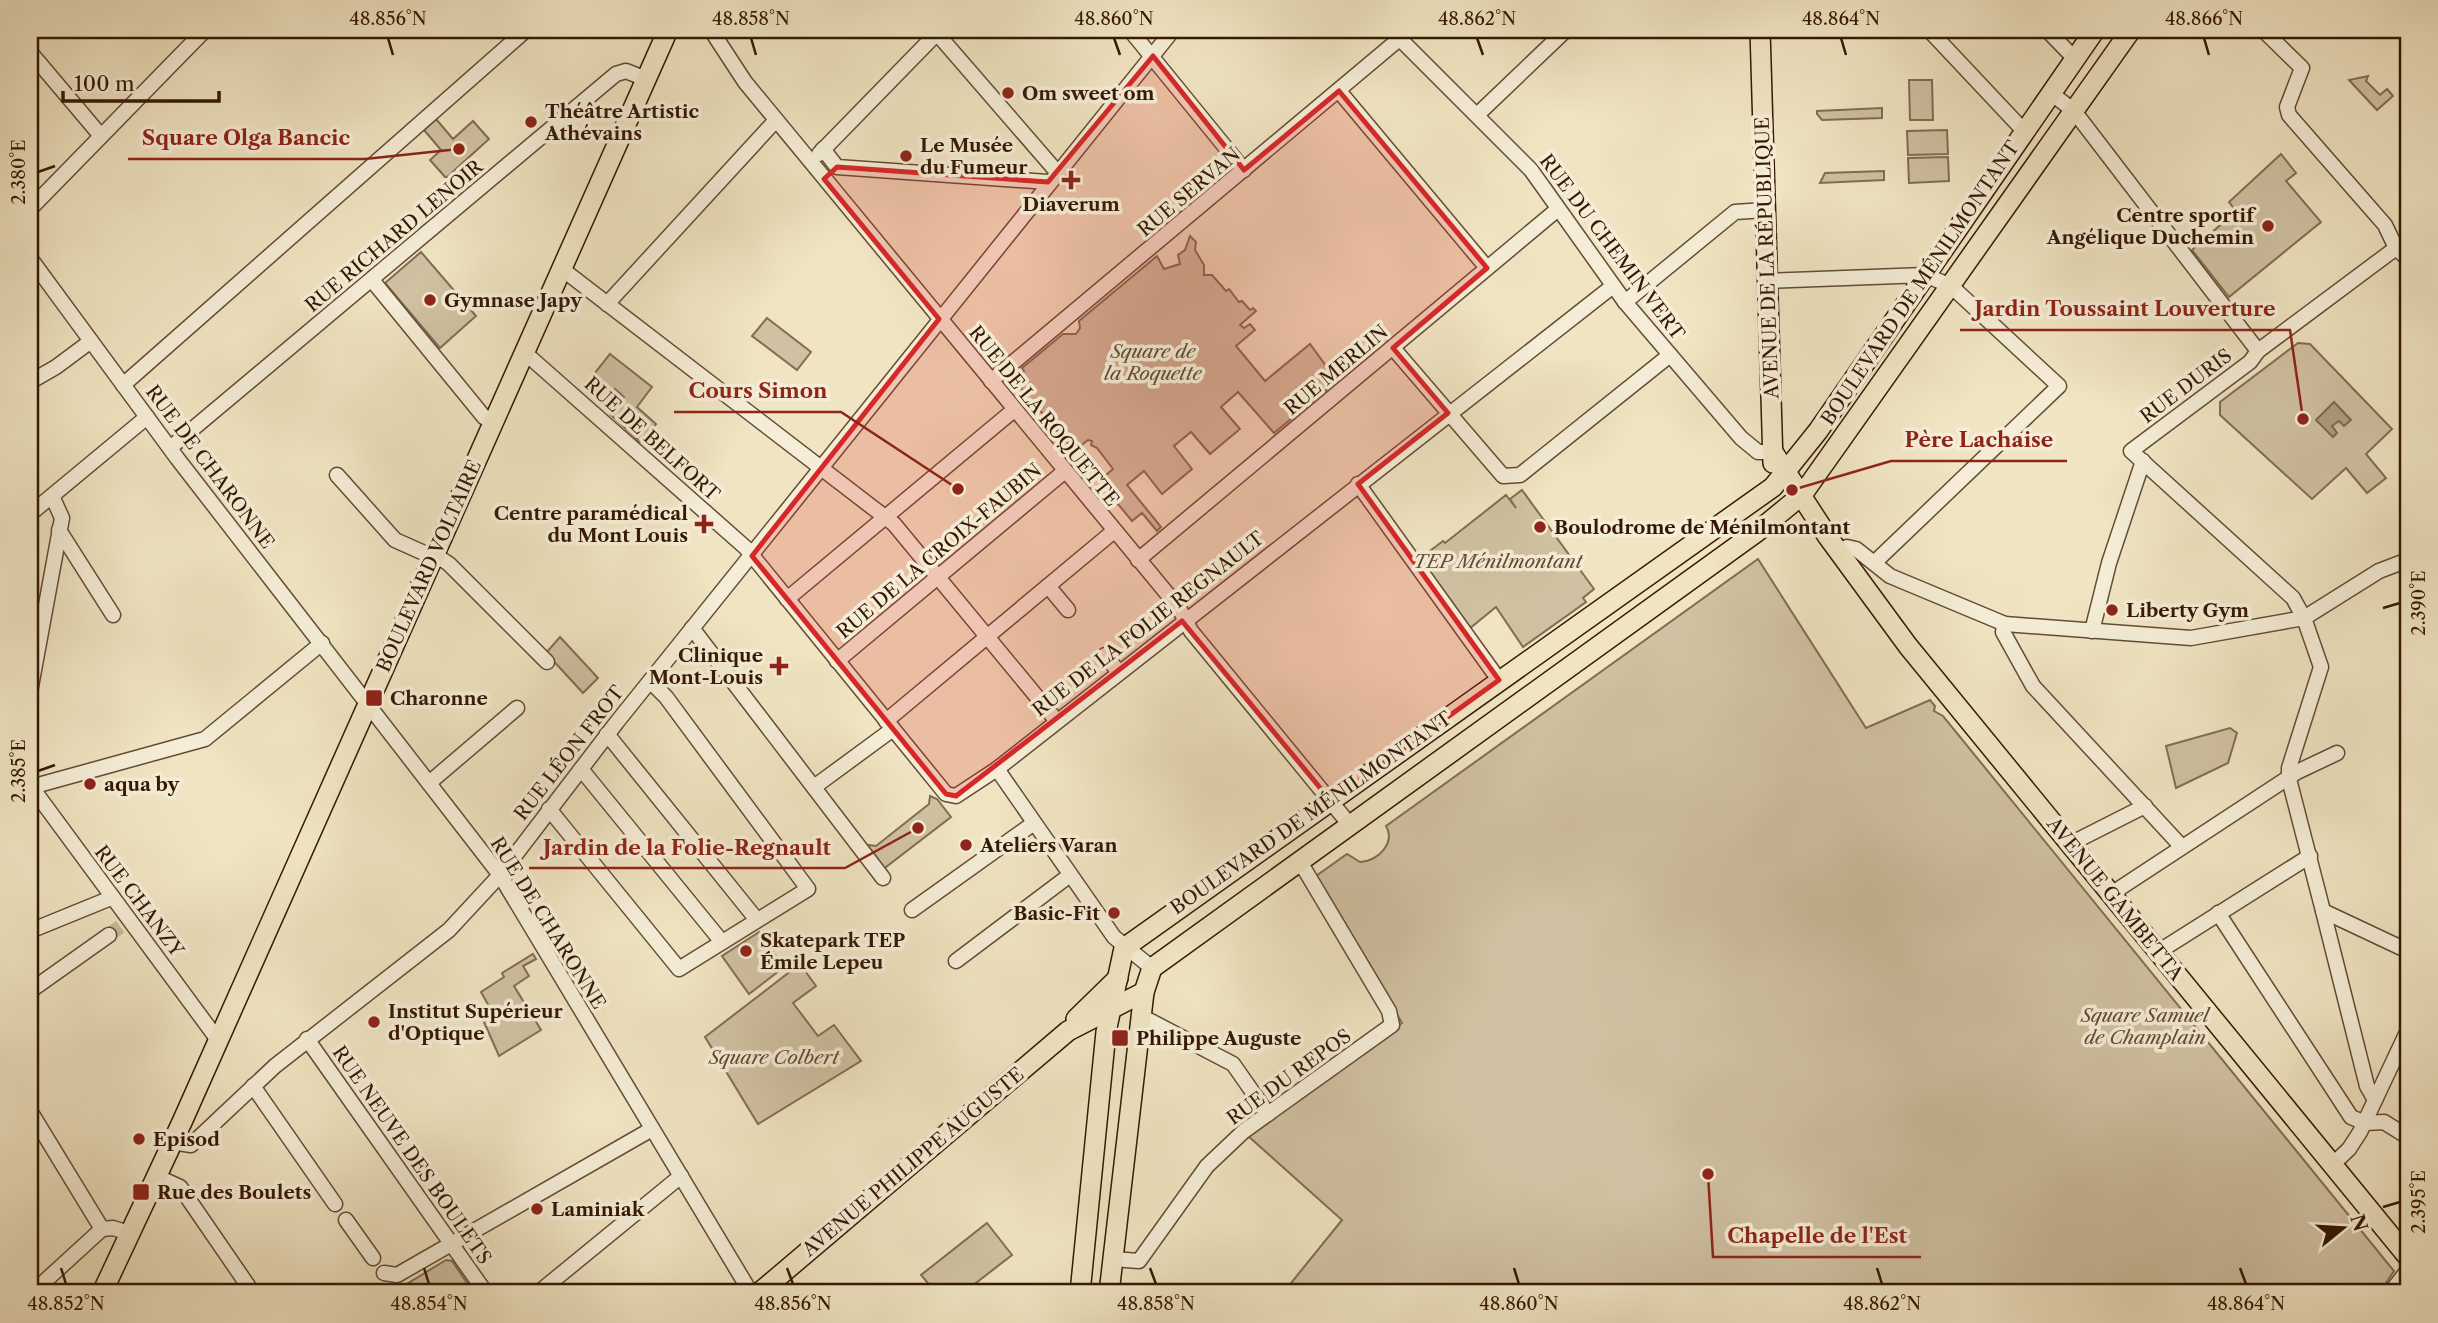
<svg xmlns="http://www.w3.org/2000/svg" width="2438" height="1323" font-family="'Libre Caslon Text',serif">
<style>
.green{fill:#d0c1a2;stroke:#826c52;stroke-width:2}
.water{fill:#b09f81;stroke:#7f694f;stroke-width:2}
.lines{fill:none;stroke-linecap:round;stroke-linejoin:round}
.minor-tunnel{stroke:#cbbb9c;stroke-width:14;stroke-dasharray:14 7;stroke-linecap:butt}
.minor-casing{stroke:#644b33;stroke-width:17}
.major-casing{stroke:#351803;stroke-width:22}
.minor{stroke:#f5edd7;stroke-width:14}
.major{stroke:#f0e4c2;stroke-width:19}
.marked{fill:#d62828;fill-opacity:0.2;stroke:#d62828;stroke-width:5;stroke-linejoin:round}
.ticks{fill:none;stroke:#351803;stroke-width:2.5}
.poi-dot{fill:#8f2418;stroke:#f5edd7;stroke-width:2.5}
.labels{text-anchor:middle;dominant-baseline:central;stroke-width:7;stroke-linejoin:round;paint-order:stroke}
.poi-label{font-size:19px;font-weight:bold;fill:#351803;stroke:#f5edd7;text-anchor:start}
.street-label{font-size:19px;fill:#351803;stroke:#f5edd7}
.park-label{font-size:19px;font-style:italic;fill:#644b33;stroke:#f5edd7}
.leader{fill:none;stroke:#8f2418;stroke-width:2.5}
.callout-dot{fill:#8f2418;stroke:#f5edd7;stroke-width:2.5}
.callout-label{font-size:21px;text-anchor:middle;font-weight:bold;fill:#8f2418;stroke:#f5edd7;stroke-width:7;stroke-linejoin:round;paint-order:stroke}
.neatline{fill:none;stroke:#351803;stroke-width:2.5}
.ticks-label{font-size:18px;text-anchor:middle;fill:#351803}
</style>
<rect width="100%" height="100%" fill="#f0e4c2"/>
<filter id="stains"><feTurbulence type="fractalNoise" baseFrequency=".00286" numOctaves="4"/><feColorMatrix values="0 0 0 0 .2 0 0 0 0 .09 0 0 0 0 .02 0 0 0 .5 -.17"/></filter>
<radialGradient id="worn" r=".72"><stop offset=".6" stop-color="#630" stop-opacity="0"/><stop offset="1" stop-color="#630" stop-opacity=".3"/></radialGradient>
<g class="green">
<path d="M2368,76L2366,81L2380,95L2387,89L2393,96L2377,110L2349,80Z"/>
<path d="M1909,80H1932L1933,120H1910Z"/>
<path d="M1882,108V118L1822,120L1817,114V111Z"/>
<path d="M436,119L453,139L473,121L489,139L446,178L430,160L441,150L424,130Z"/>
<path d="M1947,130L1948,154L1908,155L1907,131Z"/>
<path d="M2281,154L2296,173L2286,181L2321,222L2229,297L2192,250L2236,211L2229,202Z"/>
<path d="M1948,157L1949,181L1909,183L1908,158Z"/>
<path d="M1884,171V180L1820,183L1825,173Z"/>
<path d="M1190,236L1196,242L1195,250L1204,265V275H1212L1226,291L1229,289L1239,302L1242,301L1250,310L1253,308L1256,311L1240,325L1244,328L1250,324L1255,330L1236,346L1265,381L1310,344L1337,381L1274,433L1238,392L1221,407L1240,429L1210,454L1191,432L1174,446L1192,469L1162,494L1144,471L1127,485L1161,527L1157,531L1142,513L1132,521L1099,481L1113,469L1097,448L1091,445L1092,441L1088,440L1074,451L1014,380L1024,371L1022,368L1063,334H1076L1080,328L1079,321L1157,256L1164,269L1180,264L1178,255L1185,250Z"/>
<path d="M421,252L476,316L440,348L385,283Z"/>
<path d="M767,318L811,352L797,370L752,336Z"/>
<path d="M2298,343L2310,344L2392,429L2366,454L2386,478L2367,493L2346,468L2312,499L2220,415V402Z"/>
<path d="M610,354L652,387L637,407L656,424L640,442L610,414L624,397L615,389L609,396L591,378Z"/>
<path d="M1522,490L1594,589L1583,598L1586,602L1523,647L1496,607L1469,629L1418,560L1443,541L1445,543L1506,495L1516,508L1510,499Z"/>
<path d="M1758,559L1866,728L1930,700L1935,706L1934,711L1943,716L2394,1271L2379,1293H1283L1342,1220L1247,1135L1402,1023L1316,876L1347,854L1360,862C1377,862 1396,843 1386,826Z"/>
<path d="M560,637L598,678L583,693L546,653Z"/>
<path d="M2230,728L2237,733L2228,763L2176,788L2166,746Z"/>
<path d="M930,796L937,799L951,817L882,870L866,849L869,845L876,846L929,804Z"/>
<path d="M759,932L784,967L749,994L722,956Z"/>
<path d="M533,954L536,959L523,966L529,976L514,986L541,1030L499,1056L484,1022L494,1015L481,992L504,977L502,973Z"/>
<path d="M800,964L816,986L793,1003L818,1036L834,1025L861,1061L758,1124L705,1037Z"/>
<path d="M987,1223L1012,1255L963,1293H936L921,1275Z"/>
<path d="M446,1260L452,1261L474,1293H392Z"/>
</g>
<path class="water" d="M2334,402L2351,420L2344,426L2339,421L2332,426L2337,433L2333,437L2316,420Z"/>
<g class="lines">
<path class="minor-tunnel" d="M109,935L124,924"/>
<defs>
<g id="minor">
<path d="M711,30L745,82L1179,608L1191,631L1350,825"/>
<path d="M934,30L1057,172"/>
<path d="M1130,30L1244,170"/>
<path d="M1391,30L1531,170L1625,302L1741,438L1758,452H1773"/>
<path d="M1929,30L2024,131"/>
<path d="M2047,30L2075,59"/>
<path d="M2263,30L2302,68L2287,107L2289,115L2385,225L2396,248L2408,259"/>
<path d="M30,52L101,136"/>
<path d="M1339,91L1487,268"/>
<path d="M2051,93L2074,111L2258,351"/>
<path d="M1477,115L1566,30"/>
<path d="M823,149L837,167L1048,182"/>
<path d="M819,154L940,30"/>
<path d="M30,209L205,30"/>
<path d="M2396,248L2258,351L2250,362L2131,451L2293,598L2304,618L2321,667L2289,768V779L2323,911L2408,951"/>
<path d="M30,258L177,458L500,875L751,1293"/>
<path d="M562,269L894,524L1056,720"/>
<path d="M372,280L484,417L493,421"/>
<path d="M1767,281L1925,275L1951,286L2059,386L1874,563"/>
<path d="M1625,302L1735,212L1765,210"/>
<path d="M607,304L776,120"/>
<path d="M1393,348L1503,476L1520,475L1670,355"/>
<path d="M524,352L746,548L946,794L956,796L997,769L1613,286"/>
<path d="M991,381L1410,30"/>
<path d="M30,382L56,367L91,341"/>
<path d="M123,385L526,30"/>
<path d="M170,448L616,74L626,71L646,79"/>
<path d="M337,475L395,540L433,557"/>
<path d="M1358,484L1499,680"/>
<path d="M30,514L147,417"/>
<path d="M59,530L113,615"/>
<path d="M1838,552L1847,547L1856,549L1890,576L2005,624L2191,638L2304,618L2379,571L2408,560"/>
<path d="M434,554L449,564L547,662"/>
<path d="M1138,560L1558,209"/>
<path d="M1048,586L1068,610"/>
<path d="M787,599L1014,410"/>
<path d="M2005,624L2003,632L2033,686L2182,847"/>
<path d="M692,628L883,878"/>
<path d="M2092,631L2109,563L2143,461"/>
<path d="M1105,655L1118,671"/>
<path d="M837,661L1065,471"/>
<path d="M30,692L62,518L52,496"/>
<path d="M886,721L1114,531"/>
<path d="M607,734L757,920"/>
<path d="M581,769L722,942"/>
<path d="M997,769L1114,937L1152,968"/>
<path d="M429,783L517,708"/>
<path d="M30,785L218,1040"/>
<path d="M31,787L205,739L322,643"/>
<path d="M814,787L893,729"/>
<path d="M549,809L679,969L808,889L666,697L650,681"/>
<path d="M2070,844L2145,806"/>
<path d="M2111,894L2297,772L2337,753"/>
<path d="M912,910L1034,823"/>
<path d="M2323,911L2367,1086L2375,1100"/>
<path d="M2218,913L2351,1117L2365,1123L2384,1122L2408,1137"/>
<path d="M30,931L111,898"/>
<path d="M2158,952L2310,856"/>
<path d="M956,961L1070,875"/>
<path d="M30,991L109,935"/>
<path d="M1141,1016L1233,1064L1268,1114"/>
<path d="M307,1039L486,1293"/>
<path d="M253,1086L335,1204"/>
<path d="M30,1111L102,1229"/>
<path d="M172,1142L191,1145L275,1066L449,930L500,875L617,722L1173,30"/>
<path d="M2332,1165L2349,1149L2360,1132L2408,1030"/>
<path d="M156,1176L180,1187L185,1194L253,1293"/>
<path d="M346,1220L373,1258"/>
<path d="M1113,1259L1139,1261L1207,1166L1244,1131L1392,1025L1389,1011L1299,860"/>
<path d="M384,1273L397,1275L652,1129"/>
<path d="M32,1293L102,1229L113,1228L129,1233"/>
<path d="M538,1293L681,1176"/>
<path d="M2390,1293L2408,1270"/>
</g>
<g id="major">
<path d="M1760,30L1773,463"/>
<path d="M1773,452L1828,537L1908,646L2408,1257"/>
<path d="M1076,1019L1118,978"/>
<path d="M102,1293L182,1122L668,30"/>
<path d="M759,1293L1068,1031L1144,992"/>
<path d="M1080,1293L1106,1032L1124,948L1773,487L1818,431L2095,30"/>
<path d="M1109,1293L1144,992L1152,968L1758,531L1802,495L2131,30"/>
</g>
</defs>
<use href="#minor" class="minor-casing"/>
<use href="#major" class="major-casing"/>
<use href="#minor" class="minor"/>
<use href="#major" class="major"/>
</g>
<path class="marked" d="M1153,56L1244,170L1339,91L1487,268L1393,348L1448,413L1358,484L1499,680L1331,801L1182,621L956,796L946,794L752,556L939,319L824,179L837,167L1048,182Z"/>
<path class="ticks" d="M388,38L393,55M751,38L756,55M1114,38L1120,55M1477,38L1483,55M1841,38L1846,55M2204,38L2209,55M38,172L55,166M2383,608L2400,603M38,771L55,765M2383,1207L2400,1202M61,1268L66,1284M424,1268L429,1284M787,1268L793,1284M1150,1268L1156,1284M1514,1268L1519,1284M1877,1268L1882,1284M2240,1268L2246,1284"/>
<g class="poi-dot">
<circle cx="1008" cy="93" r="7"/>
<circle cx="531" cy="122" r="7"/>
<circle cx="906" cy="156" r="7"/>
<path d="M1067.5 169.5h7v7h7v7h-7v7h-7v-7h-7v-7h7z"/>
<circle cx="2268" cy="226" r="7"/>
<circle cx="430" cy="300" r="7"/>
<path d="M700.5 513.5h7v7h7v7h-7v7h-7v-7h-7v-7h7z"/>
<circle cx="1540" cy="527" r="7"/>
<circle cx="2112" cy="610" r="7"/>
<path d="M775.5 655.5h7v7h7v7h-7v7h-7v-7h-7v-7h7z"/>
<rect x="365" y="689" width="18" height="18" rx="3.5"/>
<circle cx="90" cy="784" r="7"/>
<circle cx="966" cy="845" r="7"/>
<circle cx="1114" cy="913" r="7"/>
<circle cx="746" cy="951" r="7"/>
<circle cx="374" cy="1022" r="7"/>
<rect x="1111" y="1029" width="18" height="18" rx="3.5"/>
<circle cx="139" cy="1139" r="7"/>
<rect x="132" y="1183" width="18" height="18" rx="3.5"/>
<circle cx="537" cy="1209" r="7"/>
</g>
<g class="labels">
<g class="poi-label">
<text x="1022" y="93">Om sweet om</text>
<text x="545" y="111">Théâtre Artistic<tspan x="545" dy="22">Athévains</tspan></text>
<text x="920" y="145">Le Musée<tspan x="920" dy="22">du Fumeur</tspan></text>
<text x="1071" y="204" text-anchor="middle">Diaverum</text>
<text x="2254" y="215" text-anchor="end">Centre sportif<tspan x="2254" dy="22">Angélique Duchemin</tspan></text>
<text x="444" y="300">Gymnase Japy</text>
<text x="688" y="513" text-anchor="end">Centre paramédical<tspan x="688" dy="22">du Mont Louis</tspan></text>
<text x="1554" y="527">Boulodrome de Ménilmontant</text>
<text x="2126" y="610">Liberty Gym</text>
<text x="763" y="655" text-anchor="end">Clinique<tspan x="763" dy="22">Mont-Louis</tspan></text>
<text x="390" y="698">Charonne</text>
<text x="104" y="784">aqua by</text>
<text x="980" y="845">Ateliers Varan</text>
<text x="1100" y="913" text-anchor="end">Basic-Fit</text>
<text x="760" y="940">Skatepark TEP<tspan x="760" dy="22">Émile Lepeu</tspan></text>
<text x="388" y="1011">Institut Supérieur<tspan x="388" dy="22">d'Optique</tspan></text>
<text x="1136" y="1038">Philippe Auguste</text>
<text x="153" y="1139">Episod</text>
<text x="157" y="1192">Rue des Boulets</text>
<text x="551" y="1209">Laminiak</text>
</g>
<g class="street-label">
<text transform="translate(1189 192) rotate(-40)">RUE SERVAN</text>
<text transform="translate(394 236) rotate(-40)">RUE RICHARD LENOIR</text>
<text transform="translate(1612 247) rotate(53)">RUE DU CHEMIN VERT</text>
<text transform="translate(1767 258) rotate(-92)">AVENUE DE LA RÉPUBLIQUE</text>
<text transform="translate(1920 283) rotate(-56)">BOULEVARD DE MÉNILMONTANT</text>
<text transform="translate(1336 370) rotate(-40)">RUE MERLIN</text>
<text transform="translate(2186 386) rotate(-37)">RUE DURIS</text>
<text transform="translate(1044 416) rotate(51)">RUE DE LA ROQUETTE</text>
<text transform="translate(652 439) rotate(42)">RUE DE BELFORT</text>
<text transform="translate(210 467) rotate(53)">RUE DE CHARONNE</text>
<text transform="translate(939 551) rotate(-40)">RUE DE LA CROIX-FAUBIN</text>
<text transform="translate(429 566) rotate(-66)">BOULEVARD VOLTAIRE</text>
<text transform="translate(1148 624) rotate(-38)">RUE DE LA FOLIE REGNAULT</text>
<text transform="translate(569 753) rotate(-52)">RUE LÉON FROT</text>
<text transform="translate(1311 813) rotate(-35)">BOULEVARD DE MÉNILMONTANT</text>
<text transform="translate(2115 899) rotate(51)">AVENUE GAMBETTA</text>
<text transform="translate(139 901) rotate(53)">RUE CHANZY</text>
<text transform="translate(548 923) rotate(58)">RUE DE CHARONNE</text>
<text transform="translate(1289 1077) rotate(-36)">RUE DU REPOS</text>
<text transform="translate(412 1155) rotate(55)">RUE NEUVE DES BOULETS</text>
<text transform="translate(913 1162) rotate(-40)">AVENUE PHILIPPE AUGUSTE</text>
</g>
<g class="park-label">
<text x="1153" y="351">Square de<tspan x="1153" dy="22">la Roquette</tspan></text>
<text x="1498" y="561">TEP Ménilmontant</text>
<text x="2145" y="1015">Square Samuel<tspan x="2145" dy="22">de Champlain</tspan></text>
<text x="774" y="1057">Square Colbert</text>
</g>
</g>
<path class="leader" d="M459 149L365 159H128M2303 419L2290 330H1960M958 489L841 412H674M1792 490L1891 461H2067M918 828L845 868H529M1708 1174L1713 1257H1921"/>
<g class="callout-dot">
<circle cx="459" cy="149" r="7"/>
<circle cx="2303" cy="419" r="7"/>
<circle cx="958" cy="489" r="7"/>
<circle cx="1792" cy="490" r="7"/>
<circle cx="918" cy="828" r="7"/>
<circle cx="1708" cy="1174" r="7"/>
</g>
<g class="callout-label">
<text x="246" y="145">Square Olga Bancic</text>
<text x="2125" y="316">Jardin Toussaint Louverture</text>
<text x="758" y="398">Cours Simon</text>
<text x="1979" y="447">Père Lachaise</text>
<text x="687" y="855">Jardin de la Folie-Regnault</text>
<text x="1817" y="1243">Chapelle de l'Est</text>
</g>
<rect width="2438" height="1323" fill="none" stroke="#f0e4c2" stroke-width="77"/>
<g transform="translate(2343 1228) rotate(72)" stroke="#f5edd7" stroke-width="5" paint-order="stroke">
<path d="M0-5L12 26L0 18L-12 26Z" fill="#351803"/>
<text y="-10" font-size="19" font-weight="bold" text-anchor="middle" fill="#351803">N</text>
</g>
<path d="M63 91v10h156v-10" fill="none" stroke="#351803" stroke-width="3.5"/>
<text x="74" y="91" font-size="21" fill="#351803" stroke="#f5edd7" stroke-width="5" paint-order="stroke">100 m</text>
<rect x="38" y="38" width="2362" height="1246" class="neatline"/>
<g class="ticks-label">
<text x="388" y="25">48.856°N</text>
<text x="751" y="25">48.858°N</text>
<text x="1114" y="25">48.860°N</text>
<text x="1477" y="25">48.862°N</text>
<text x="1841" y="25">48.864°N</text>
<text x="2204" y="25">48.866°N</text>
<text transform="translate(19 172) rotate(-90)" y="6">2.380°E</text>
<text transform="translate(2419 603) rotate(-90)" y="6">2.390°E</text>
<text transform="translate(19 771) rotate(-90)" y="6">2.385°E</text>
<text transform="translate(2419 1202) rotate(-90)" y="6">2.395°E</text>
<text x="66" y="1310">48.852°N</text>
<text x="429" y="1310">48.854°N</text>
<text x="793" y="1310">48.856°N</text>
<text x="1156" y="1310">48.858°N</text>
<text x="1519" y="1310">48.860°N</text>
<text x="1882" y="1310">48.862°N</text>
<text x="2246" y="1310">48.864°N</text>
</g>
<rect width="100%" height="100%" filter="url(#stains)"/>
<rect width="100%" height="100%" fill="url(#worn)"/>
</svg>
